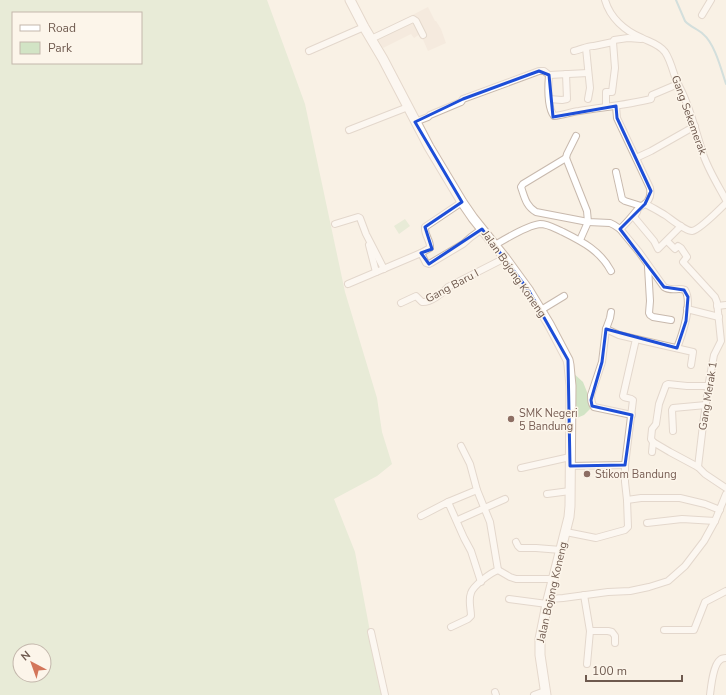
<svg xmlns="http://www.w3.org/2000/svg" width="726" height="695" font-family="'Nunito Sans',sans-serif">
<style>
.residential{fill:#efe3d4}
.green{fill:#d2e4c5;fill-rule:evenodd}
.lines{fill:none;stroke-linecap:round;stroke-linejoin:round}
.stream{stroke:#a4c9d0;stroke-width:2}
.street-casing{stroke:#c8b9ad;stroke-width:8}
.secondary-casing{stroke:#cbbaac;stroke-width:11}
.street{stroke:#fff;stroke-width:6}
.secondary{stroke:#fff;stroke-width:9}
.marked{fill:none;stroke:#1d4ed8;stroke-width:3;stroke-linejoin:round}
.education-dot{fill:#8d6e63;stroke:#fcf5ea;stroke-width:1.5}
.labels{text-anchor:middle;dominant-baseline:central;stroke-width:3;stroke-linejoin:round;paint-order:stroke}
.street-label{font-size:11px;fill:#6e594e;stroke:#fcf5ea}
.education-label{font-size:11px;fill:#785e54;stroke:#fcf5ea;text-anchor:start}
</style>
<rect width="100%" height="100%" fill="#f9f1e5"/>
<path class="residential" d="M428,7L435,21H436L441,29L446,43L428,51L421,35L420,34L414,38L411,34L383,48L375,34Z"/>
<g class="green">
<path d="M0,0H267L305,104L345,292L377,398L382,432L392,464L377,476L334,499L355,552L382,695H0ZM13,13H141V63H13ZM20,651H44V675H20Z"/>
<path d="M405,219L410,226L399,234L394,226Z"/>
<path d="M572,372L583,382L587,392L591,408L584,415L572,420Z"/>
</g>
<g class="lines">
<path class="stream" d="M676,0L685,21C690,27 698,29 703,34C715,44 721,69 726,84"/>
<defs>
<g id="street">
<path d="M605,0C610,18 625,31 642,38C650,42 659,44 665,52C670,59 673,71 676,80C679,86 683,93 685,99C692,116 697,134 702,151C707,168 718,185 726,200"/>
<path d="M702,15L711,0"/>
<path d="M371,39L413,19L416,21L423,35"/>
<path d="M586,48L590,88L588,99"/>
<path d="M309,51L364,27"/>
<path d="M574,51C580,50 589,45 594,46L613,42L614,40L628,38L641,39"/>
<path d="M549,75C548,87 547,107 554,116C563,115 571,112 579,111C603,107 627,105 651,99L652,95L678,84"/>
<path d="M549,99L562,100L567,99L566,74"/>
<path d="M616,106L617,118L650,188C651,193 650,199 646,203C643,206 640,206 638,209C632,216 627,223 620,229"/>
<path d="M606,107V92H612L615,68L613,42"/>
<path d="M415,122L428,117L430,115L461,102L463,99L539,71H544L549,75L588,73"/>
<path d="M349,130L408,107"/>
<path d="M576,136L567,154L566,158L587,211L588,222L580,240"/>
<path d="M566,158L523,184L521,187L522,190C525,199 527,207 536,212L588,222L610,223L614,225L620,229L639,252L664,287C672,292 678,287 685,290C693,303 682,335 677,348"/>
<path d="M636,158L651,151L695,126"/>
<path d="M616,172L622,199L625,201L641,206"/>
<path d="M645,204C652,207 658,211 665,215C671,219 685,231 692,231C699,230 720,209 726,203"/>
<path d="M637,212L634,217L654,241L658,249L681,226"/>
<path d="M335,224L358,217L360,218L366,234L384,269"/>
<path d="M667,241L675,249L678,246L681,248L687,257L683,262L715,297L717,302L721,341L714,355L709,382L703,425L698,467"/>
<path d="M369,245L376,272"/>
<path d="M495,245C505,239 529,225 540,224C548,224 554,228 561,231C581,241 600,250 611,271"/>
<path d="M421,253L430,248C431,241 424,235 425,227L462,202"/>
<path d="M648,267L650,301L649,313L650,315L653,317L671,320"/>
<path d="M348,284L421,253L426,263L429,264L431,263L463,244L471,237L482,229"/>
<path d="M401,303L416,296L422,302C430,303 443,293 448,287L505,258"/>
<path d="M717,306L726,305"/>
<path d="M687,309L719,317"/>
<path d="M541,310L564,296"/>
<path d="M611,312L610,318L606,329L602,362L591,395C591,400 591,403 594,407L632,415"/>
<path d="M636,339L693,352L691,365"/>
<path d="M708,386H687L668,384L666,385L659,404L656,424L652,429L651,439L653,442L670,452L698,467L705,474L726,488"/>
<path d="M673,431L672,410L673,408L706,405"/>
<path d="M652,452L653,442"/>
<path d="M570,466L625,465"/>
<path d="M521,468L570,457"/>
<path d="M547,494L570,491"/>
<path d="M627,500L641,498H680L705,504L720,510"/>
<path d="M448,502L477,490L470,464L461,446"/>
<path d="M421,516L448,502L464,538L471,551L481,582"/>
<path d="M460,519L505,499"/>
<path d="M647,523L682,519L715,521"/>
<path d="M566,532L596,538L625,530L628,527L627,500L625,482V465L633,400C630,397 625,399 623,396L636,339L619,335L606,329"/>
<path d="M516,542L518,546L520,548H536L561,550"/>
<path d="M498,570L510,577L516,579H553"/>
<path d="M584,595L590,631L587,664"/>
<path d="M509,599L547,604"/>
<path d="M549,599L563,598L608,592L630,591L649,587L668,581L685,566L704,541L715,521L726,494"/>
<path d="M451,627L468,619L471,616C471,609 468,600 471,593C473,586 490,573 498,570L490,522L477,490"/>
<path d="M664,630H694L705,602L726,591"/>
<path d="M590,631H608L612,632L615,636V643"/>
<path d="M371,632L385,695"/>
<path d="M495,692L496,695"/>
<path d="M534,695L545,691"/>
<path d="M710,695C711,687 713,665 720,660C722,658 723,658 726,658"/>
</g>
<path id="secondary" d="M350,0L364,27L383,59L429,147L462,202L473,218L505,258L529,291L549,324L568,360L569,365L571,386L570,506L569,517L547,604L540,639V655L546,695"/>
</defs>
<use href="#street" class="street-casing"/>
<use href="#secondary" class="secondary-casing"/>
<use href="#street" class="street"/>
<use href="#secondary" class="secondary"/>
</g>
<path d="M0 0H726V695H0ZM539,71L549,75L553,117L616,106L617,118L651,191L645,204L620,229L664,287L684,290L688,297L686,321L677,348L606,329L602,362L591,400L592,406L632,415L625,465L570,466L568,360L529,291L482,229L429,264L421,253L432,249L425,227L462,202L415,122L463,99Z" fill="#f9f1e5" fill-opacity=".55" fill-rule="evenodd"/>
<path class="marked" d="M539,71L549,75L553,117L616,106L617,118L651,191L645,204L620,229L664,287L684,290L688,297L686,321L677,348L606,329L602,362L591,400L592,406L632,415L625,465L570,466L568,360L529,291L482,229L429,264L421,253L432,249L425,227L462,202L415,122L463,99Z"/>
<g class="education-dot">
<circle cx="511" cy="419" r="4"/>
<circle cx="587" cy="474" r="4"/>
</g>
<g class="labels">
<g class="street-label">
<text transform="translate(689 115) rotate(70)">Gang Sekemerak</text>
<text transform="translate(514 274) rotate(55)">Jalan Bojong Koneng</text>
<text transform="translate(452 286) rotate(-28)">Gang Baru I</text>
<text transform="translate(708 396) rotate(-81)">Gang Merak 1</text>
<text transform="translate(552 592) rotate(-77)">Jalan Bojong Koneng</text>
</g>
<g class="education-label">
<text x="519" y="413">SMK Negeri<tspan x="519" dy="13">5 Bandung</tspan></text>
<text x="595" y="474">Stikom Bandung</text>
</g>
</g>
<rect x="12" y="12" width="130" height="52" fill="#fcf5ea" stroke="#c3b7ac"/>
<rect x="20" y="25" width="20" height="6" fill="#ffffff" stroke="#c3b7ac"/>
<text x="48" y="32" font-size="12" fill="#6e594e">Road</text>
<rect x="20" y="42" width="20" height="12" fill="#d2e4c5" stroke="#c3b7ac"/>
<text x="48" y="52" font-size="12" fill="#6e594e">Park</text>
<g transform="translate(32 663) rotate(319)"><circle r="19" fill="#fcf5ea" stroke="#c3b7ac"/>
<path d="M0-3L7 15L0 10L-7 15Z" fill="#d3765a"/>
<text y="-6" font-size="11" font-weight="bold" text-anchor="middle" fill="#6e594e">N</text>
</g>
<path d="M586 675v6h96v-6" fill="none" stroke="#6e594e" stroke-width="2"/>
<text x="592" y="675" font-size="12" fill="#6e594e" stroke="#fcf5ea" stroke-width="3" paint-order="stroke">100 m</text>
</svg>
